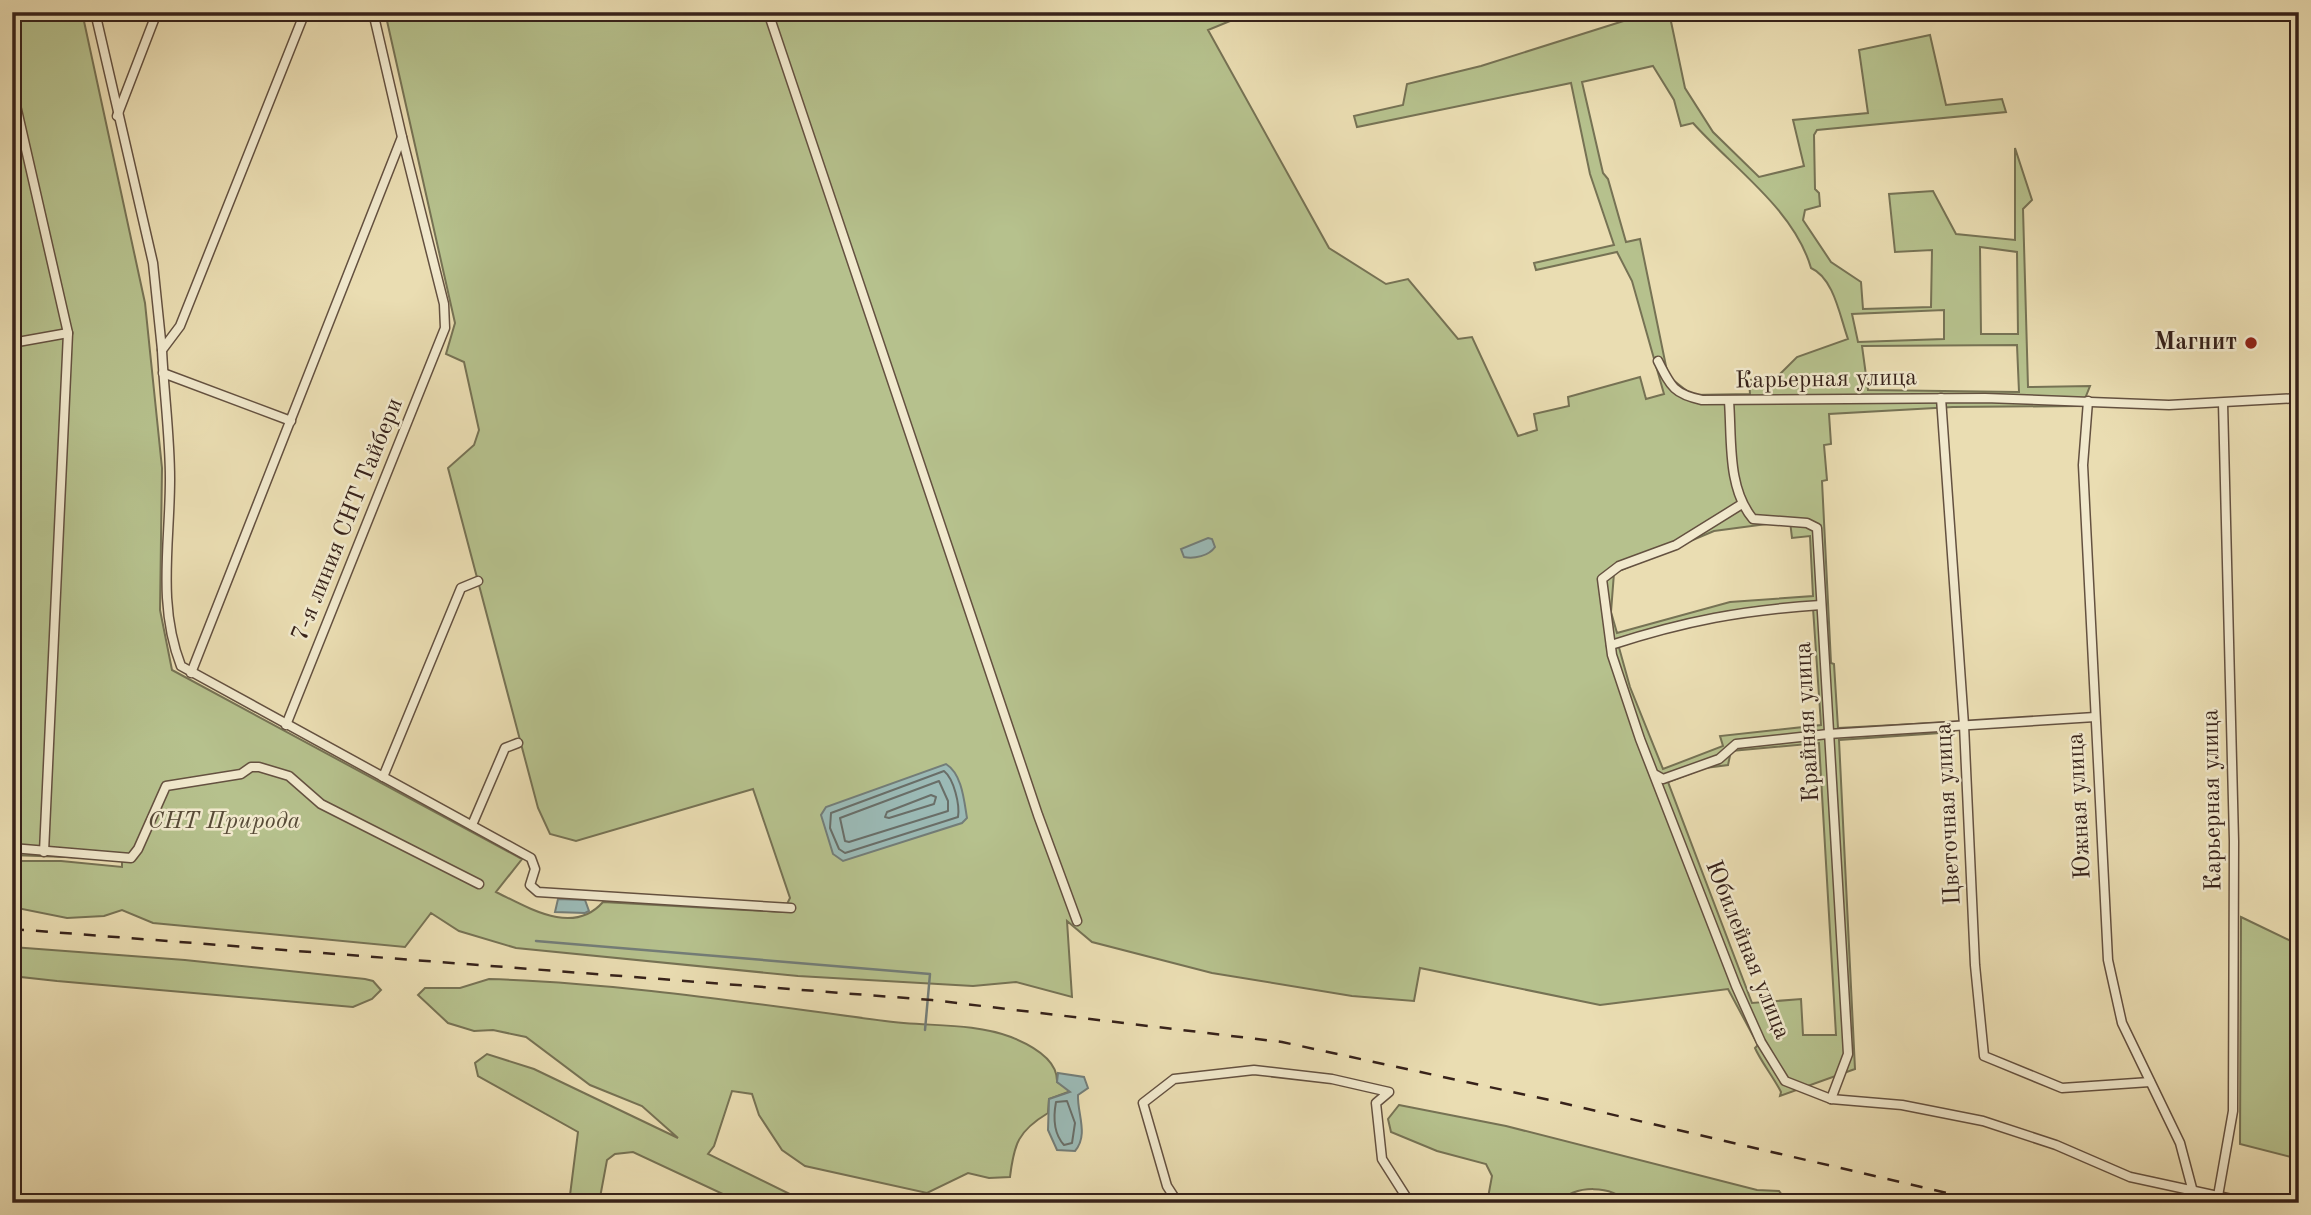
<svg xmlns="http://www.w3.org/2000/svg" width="2311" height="1215" font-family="'Old Standard TT',serif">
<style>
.green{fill:#b6c18d;stroke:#767254;stroke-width:2;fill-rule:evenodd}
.water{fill:#9bbab6;stroke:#737d78;stroke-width:2}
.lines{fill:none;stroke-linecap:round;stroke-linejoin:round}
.shore{stroke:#696e68;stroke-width:2}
.stream{stroke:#737d78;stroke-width:2.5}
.street-casing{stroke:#645140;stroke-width:11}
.street{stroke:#f1e9cd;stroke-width:8}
.rail{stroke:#37221a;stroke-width:2.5;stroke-dasharray:12 12;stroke-linecap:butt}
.poi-dot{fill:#8f2418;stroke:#f1e9cd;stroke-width:2.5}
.labels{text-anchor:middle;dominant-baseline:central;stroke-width:5;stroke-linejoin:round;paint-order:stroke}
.poi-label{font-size:24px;font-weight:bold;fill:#37221a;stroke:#f1e9cd;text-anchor:end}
.street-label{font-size:24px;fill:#37221a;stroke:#f1e9cd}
.park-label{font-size:24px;font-style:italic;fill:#574a37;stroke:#f1e9cd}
</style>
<rect width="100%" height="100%" fill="#eaddb2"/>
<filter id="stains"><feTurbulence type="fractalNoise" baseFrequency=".00286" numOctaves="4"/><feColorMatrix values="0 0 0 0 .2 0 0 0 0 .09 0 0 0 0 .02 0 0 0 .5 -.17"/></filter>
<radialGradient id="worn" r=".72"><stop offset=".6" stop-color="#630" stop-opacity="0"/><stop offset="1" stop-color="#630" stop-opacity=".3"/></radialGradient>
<g class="green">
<path d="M12,12H82L145,303L162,468L160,610L172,670L522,859L496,892C529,908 573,936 603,902L783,912L790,898L753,789L576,841L550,834L538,808L448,468L474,445L479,430L464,362L446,354L455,323L385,12H1252L1208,30L1329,248L1386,284L1408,279L1458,339L1472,337L1518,436L1537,430L1534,414L1569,406L1568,397L1640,377L1646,399L1664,394L1632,281L1617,252L1536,270L1534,263L1614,245L1590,174L1571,83L1357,127L1354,116L1403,105L1407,84L1481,66L1652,12H1669L1685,88L1713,132L1759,177L1804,166L1793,120L1868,113L1859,50L1930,35L1946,105L2002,99L2006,112L1817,130L1814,135L1815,189L1819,193L1820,206L1805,210L1803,220L1831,262L1861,282L1863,309L1931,307L1932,250L1895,252L1889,194L1933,191L1956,234L2015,240V148L2032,200L2023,209L2028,387L2090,386L2082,406L1953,407L1829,414L1831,444L1824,445L1827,480L1822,481L1831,663L1834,664L1838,728L1952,722L1954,732L1839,740L1855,1069L1780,1096L1781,1092C1774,1078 1760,1060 1755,1048L1758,1045L1728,989L1600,1005L1420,968L1414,1001L1352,996L1212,973L1092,942L1067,921L1072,997L1016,982L973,986L798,976L516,948L459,931L431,913L405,947L153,923L122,910L104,916L67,918L12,907V861H61L122,867V859L12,855ZM1653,66L1674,100L1681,126L1693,123C1732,167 1794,209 1811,268C1834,278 1840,317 1848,339L1797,357L1776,378L1749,380L1750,394L1692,395L1668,376L1640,239L1626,242L1608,179L1603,173L1582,82ZM1980,247L2017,252L2018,334H1981ZM1944,310V339L1858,342L1852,314ZM2017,345L2019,392L1868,390L1862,346ZM1790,521L1792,538L1810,536L1813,596L1730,602L1617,633L1611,612L1614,573L1714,531ZM1813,608L1821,725L1720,736L1723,746L1663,769L1630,687L1618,644L1733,612ZM1819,743L1836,1035H1803L1801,999L1752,1003L1668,782L1705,768L1728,765L1731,751Z"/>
<path d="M2241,917L2299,945V1159L2240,1144Z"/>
<path d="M12,947L185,960L365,979L373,981L381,990L372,999L353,1007L57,981L12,976Z"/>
<path d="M489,979C622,983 754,1004 885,1021C926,1027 972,1022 1011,1037C1031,1045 1058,1059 1057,1082L1071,1091L1049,1099L1048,1113C1018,1131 1014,1144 1010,1177L989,1178L968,1173L927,1193L805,1166L782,1150L759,1115L752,1094L732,1091L714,1146L708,1154L808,1203H742L633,1152L615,1154L607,1160L599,1203H569L578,1132L478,1076L475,1063L487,1054L534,1069L678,1138L642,1106L590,1085L526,1037L493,1030L474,1031L448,1023L418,995L425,988H460Z"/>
<path d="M1399,1105L1506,1126L1757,1190L1779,1191L1788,1203H1629C1611,1185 1576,1184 1558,1203H1547L1533,1197L1529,1203H1487L1492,1176L1486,1164L1437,1151L1391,1132L1388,1119Z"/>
</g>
<g class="water">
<path d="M1208,538L1212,539L1215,547C1209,556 1194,559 1184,557L1181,549Z"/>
<path d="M946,764C962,774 964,800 967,818L962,823L843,861L833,854L821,815L826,807Z"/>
<path d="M558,899L585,900L589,911L585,913L555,912Z"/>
<path d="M1058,1073L1084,1077L1088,1088L1078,1095C1077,1113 1089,1135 1075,1151L1057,1150L1048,1130L1049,1099L1070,1092L1057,1082Z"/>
</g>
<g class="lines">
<g class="shore">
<path d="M944,771C954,779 960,805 958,817L845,853L839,849L830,828L831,813Z"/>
<path d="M939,781L948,801V811L849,842L845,841L840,818Z"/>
<path d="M931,795L936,797L934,804L889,818L885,817L887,812Z"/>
<path d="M1067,1101L1075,1123L1072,1143L1064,1145C1054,1134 1053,1118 1056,1102Z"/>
</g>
<path class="stream" d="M536,941L930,974L925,1030"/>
<defs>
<g id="street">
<path d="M95,12L153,263L162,350"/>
<path d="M305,12L180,326L162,350C164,393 170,436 170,479C170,544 157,604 181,666L531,858L535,869L530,885L538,892L791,908"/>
<path d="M768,12L1038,815L1077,921"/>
<path d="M12,88L68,333L44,852"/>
<path d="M117,116L157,12"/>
<path d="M12,343L68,333"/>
<path d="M1658,361C1671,387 1674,394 1702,400L1985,398L2169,405L2299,398"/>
<path d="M163,373L291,421"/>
<path d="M1941,398L1964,725L1975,965L1984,1056L2062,1088L2150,1082"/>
<path d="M1729,401C1732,440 1727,488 1753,519L1807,523L1817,528L1848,1054L1831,1099"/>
<path d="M2088,401L2083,465L2108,960L2122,1023L2180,1143L2193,1192"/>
<path d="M1742,504L1676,545L1619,566L1602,579L1612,655L1640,739L1736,986L1761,1042L1785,1081L1831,1099L1902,1105L1983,1121L2056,1145L2130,1177L2250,1203"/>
<path d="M1611,645C1685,621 1743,610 1821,605"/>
<path d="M191,673L402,137L373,12"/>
<path d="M286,725L445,328L444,304L402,137"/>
<path d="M1656,775L1663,779L1719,759L1736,744L1828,734L2095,717"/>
<path d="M383,777L461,588L478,581"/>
<path d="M472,825L505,748L518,743"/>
<path d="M12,848L131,858L138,849L166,786L241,774L251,767H259L289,776L321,804L479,884"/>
<path d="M2218,1196L2233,1111L2234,841L2223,403"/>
<path d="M1178,1203L1167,1186L1143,1103L1174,1079L1254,1070L1332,1079L1389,1092L1376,1103L1382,1159L1410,1203"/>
</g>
</defs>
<use href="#street" class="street-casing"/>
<use href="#street" class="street"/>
<path class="rail" d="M12,929L932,1000L1282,1042L1554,1101L1990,1203"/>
</g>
<circle class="poi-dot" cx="2251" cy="343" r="7"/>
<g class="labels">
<g class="poi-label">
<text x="2237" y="343">Магнит</text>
</g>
<g class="street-label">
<text transform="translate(1826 380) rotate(-1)">Карьерная улица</text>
<text transform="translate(348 520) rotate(-68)">7-я линия СНТ Тайбери</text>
<text transform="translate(1808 722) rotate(-93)">Крайняя улица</text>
<text transform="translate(2213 800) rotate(-91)">Карьерная улица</text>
<text transform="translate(2080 806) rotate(-93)">Южная улица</text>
<text transform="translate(1949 814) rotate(-93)">Цветочная улица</text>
<text transform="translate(1747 950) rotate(68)">Юбилейная улица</text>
</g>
<g class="park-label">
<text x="224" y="822">СНТ Природа</text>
</g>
</g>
<rect width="2311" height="1215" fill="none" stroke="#eaddb2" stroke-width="42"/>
<rect x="14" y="14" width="2283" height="1187" fill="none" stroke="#37221a" stroke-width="3.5"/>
<rect x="21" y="21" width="2269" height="1173" fill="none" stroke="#37221a" stroke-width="2"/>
<rect width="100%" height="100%" filter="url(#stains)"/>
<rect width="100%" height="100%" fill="url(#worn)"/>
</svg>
